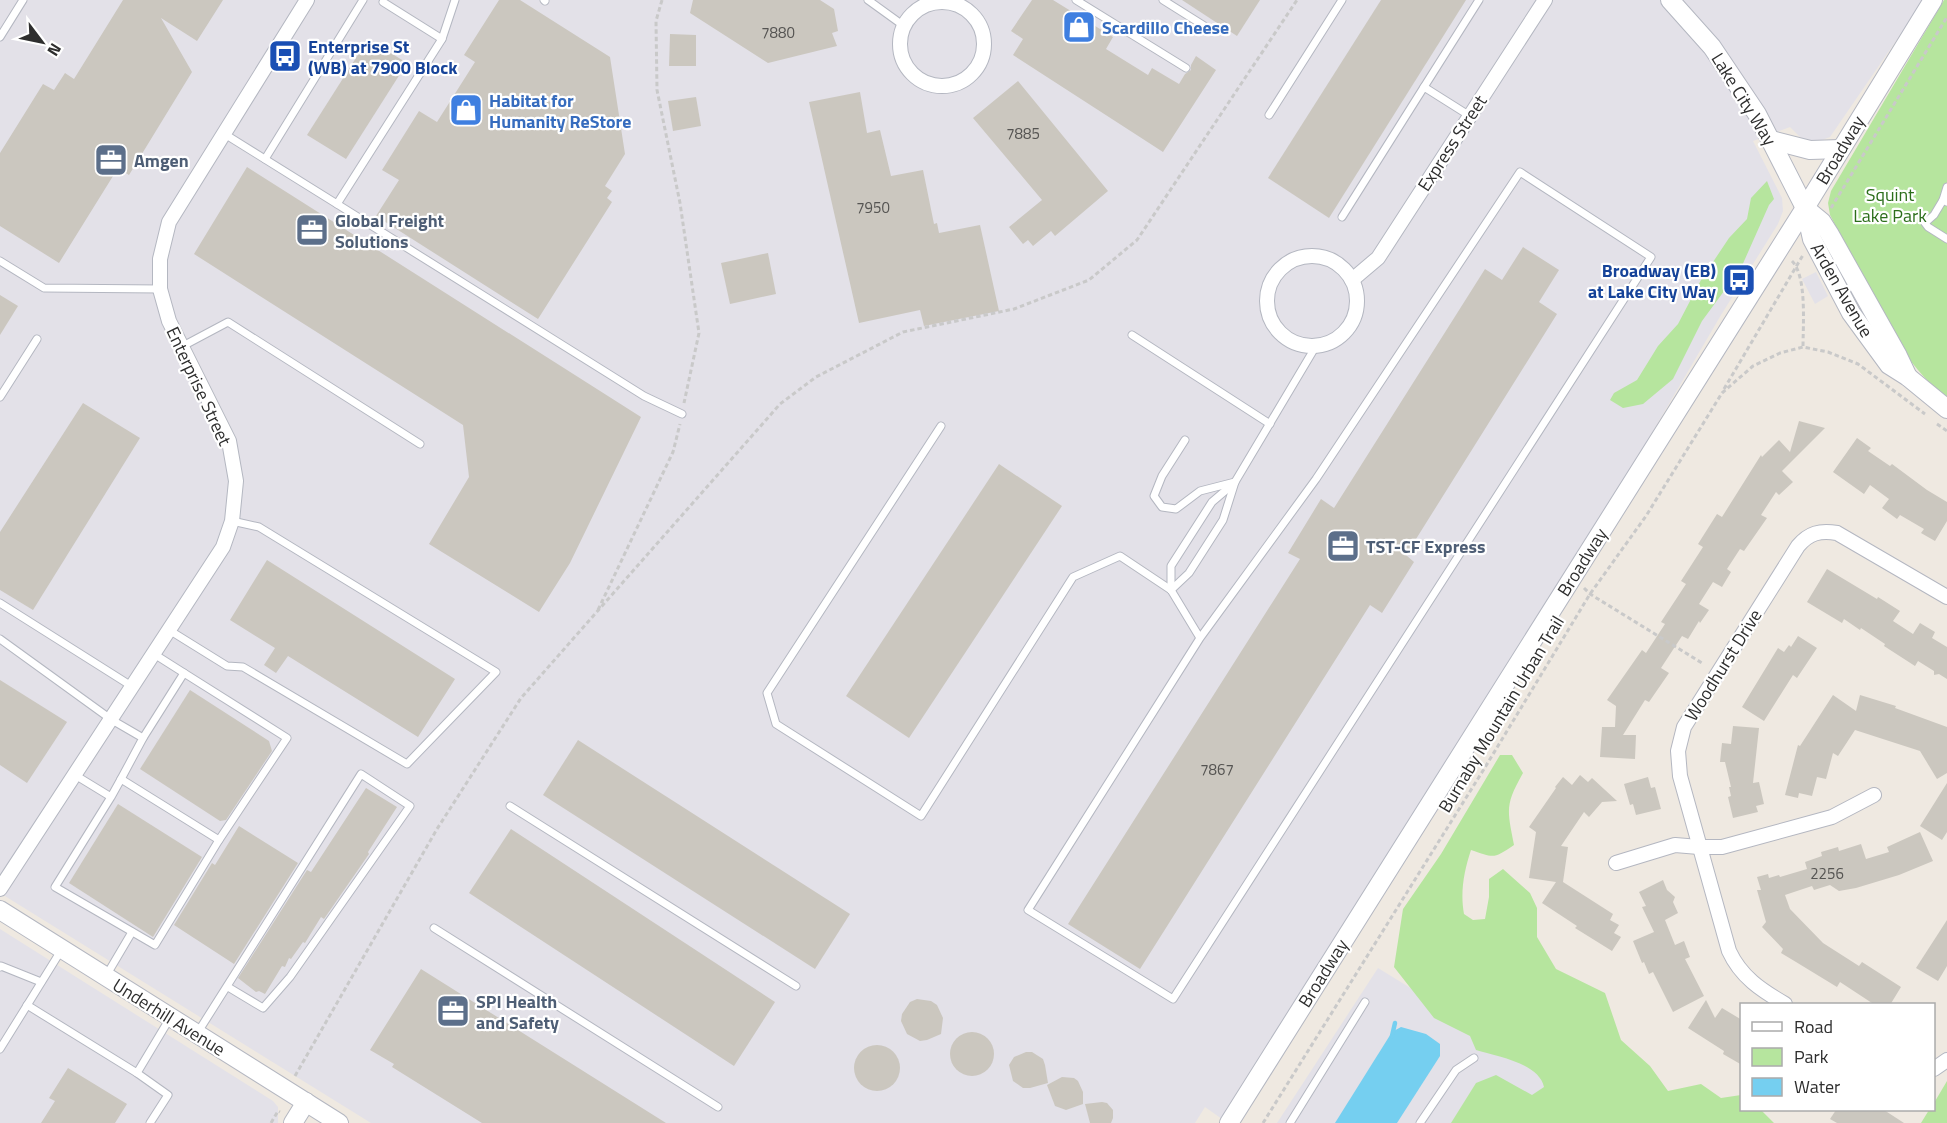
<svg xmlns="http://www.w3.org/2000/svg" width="1947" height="1123" font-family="'Titillium Web',sans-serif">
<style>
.industrial{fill:#e3e1e8}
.green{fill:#b6e59e}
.water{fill:#75cff0}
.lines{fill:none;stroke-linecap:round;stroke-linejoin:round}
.stream{stroke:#75cff0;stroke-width:4.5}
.building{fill:#cbc7bf}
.service-casing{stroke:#b4b7c1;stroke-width:9}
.minor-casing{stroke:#b4b7c1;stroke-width:16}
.tertiary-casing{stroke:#b4b7c1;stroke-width:20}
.path{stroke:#c9c9c9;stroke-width:3;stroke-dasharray:4.5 3;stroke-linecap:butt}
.service{stroke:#fff;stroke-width:7}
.minor{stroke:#fff;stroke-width:14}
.tertiary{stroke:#fff;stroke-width:18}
.labels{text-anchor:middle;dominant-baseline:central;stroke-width:4.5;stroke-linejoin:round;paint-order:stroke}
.number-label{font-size:15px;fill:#555452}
.shop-label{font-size:18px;font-weight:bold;fill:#366cbe;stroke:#fff;text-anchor:start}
.transit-label{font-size:18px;font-weight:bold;fill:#164399;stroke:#fff;text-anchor:start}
.street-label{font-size:18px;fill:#2e2e2e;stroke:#fff}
.service-label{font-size:18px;font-weight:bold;fill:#4e5e75;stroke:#fff;text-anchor:start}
.park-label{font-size:18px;fill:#2c6e1b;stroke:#fff}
</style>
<rect width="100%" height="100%" fill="#efe9e1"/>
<g class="industrial">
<path d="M0,0H1924L1830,137L1822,140H1807L1800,137L1790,127L1753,141L1782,198L1783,211L1778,224L1721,315L1646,443L1222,1119L1205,1107L1195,1123H371L0,893Z"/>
<path d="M1816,272L1828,296L1815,304L1802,279Z"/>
<path d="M0,929L273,1101L278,1107V1123H0Z"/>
<path d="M1378,968L1630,1123H1277Z"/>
</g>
<g class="green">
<path d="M1944,0H1947V398C1894,358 1861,274 1830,215L1828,203L1831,191Z"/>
<path d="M1767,181L1774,199L1769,205L1741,268L1702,321L1673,379L1643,404L1623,408L1610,400L1614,393L1637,380L1658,346L1678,324L1701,280L1729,238L1747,219L1751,198Z"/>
<path d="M1500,755H1512L1523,773C1505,805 1507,809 1514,845C1493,859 1495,858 1471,850C1464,871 1460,892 1464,914L1473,920L1485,919L1489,897V879L1503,869L1530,893L1537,908V937L1556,969L1605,993L1621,1040L1650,1066L1668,1091L1701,1084L1721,1098L1741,1095L1742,1110H1761L1774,1123H1451L1476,1083L1496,1075L1532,1095L1544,1087C1539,1063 1496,1056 1476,1050L1470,1036L1434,1018L1394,967L1403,909L1441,854Z"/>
<path d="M1947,1081V1123H1921L1929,1110H1934V1103Z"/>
</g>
<path class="water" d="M1401,1027L1426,1034L1440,1044V1056L1397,1123H1335L1392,1032Z"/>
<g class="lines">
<path class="stream" d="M1392,1036L1395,1023"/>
</g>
<g class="building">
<path d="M123,0H223L197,41L161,18L192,72L129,175L118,168L59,263L0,226V153L43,84L54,90L65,73L74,79Z"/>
<path d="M499,0H520L610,57L625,154L605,186L612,191L607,198L612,202L538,319L376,216L399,180L382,170L419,111L437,122L475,62L464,55Z"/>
<path d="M693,0H820L834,9L838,31L832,33L837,46L768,63L690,13Z"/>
<path d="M1032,0H1053L1113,37L1106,49L1148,75L1152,68L1179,84L1185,74L1191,70V65L1196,56L1216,70L1163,152L1013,55L1023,39L1011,31Z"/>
<path d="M1182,0H1260L1237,36Z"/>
<path d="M1381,0H1466L1329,218L1268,178Z"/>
<path d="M670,34L696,35V66H669Z"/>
<path d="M368,39L407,63L346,159L307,135Z"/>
<path d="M1018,81L1108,191L1055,236L1051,231L1033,246L1028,240L1023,244L1009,227L1042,200L973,118Z"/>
<path d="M860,92L867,133L880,130L891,176L923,170L934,224L937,223L939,233L980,225L999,311L924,326L920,310L859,323L809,102Z"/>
<path d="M696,97L701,126L673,131L668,101Z"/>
<path d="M247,167L641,417L570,563L539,612L429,544L469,477L463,425L194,254Z"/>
<path d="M1523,247L1559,270L1539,302L1557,314L1406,555L1414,562L1382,613L1370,605L1140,969L1068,924L1300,559L1288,553L1321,499L1334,508L1485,269L1502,280Z"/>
<path d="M768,253L776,294L730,304L721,263Z"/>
<path d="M0,295L18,306L0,335Z"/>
<path d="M83,403L140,438L33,610L0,590V532Z"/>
<path d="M1799,421L1825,428L1782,471L1793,482L1779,495L1776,492L1761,515L1767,518L1744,551L1740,549L1727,569L1731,572L1722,587L1713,582L1699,604L1709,610L1700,623L1699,621L1688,639L1682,636L1661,668L1669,673L1649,702L1645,700L1623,735H1636L1635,759L1600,757L1602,727H1615L1616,706L1607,700L1642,650L1646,653L1665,624L1661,622L1686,584L1681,581L1703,547L1698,544L1717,514L1722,517L1761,455L1762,457L1779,440L1790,452Z"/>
<path d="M1857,438L1871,448L1868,451L1890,466L1892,464L1927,490L1947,502V521L1935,541L1921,533L1924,529L1900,515L1897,519L1882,508L1889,499L1870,485L1864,494L1833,472Z"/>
<path d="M999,464L1062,506L909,738L846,696Z"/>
<path d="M267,560L455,679L418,737L288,656L276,673L264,665L275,648L230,620Z"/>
<path d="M1827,569L1877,599L1878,597L1900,611L1893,621L1913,634L1920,623L1935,632L1932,638L1947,647V679L1939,674L1934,675V671L1918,661L1915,666L1884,646L1885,644L1861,628L1860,630L1844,619L1842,623L1807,602Z"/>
<path d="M1798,636L1817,648L1797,678L1793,675L1764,721L1742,707L1778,648L1784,652L1789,645L1791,647Z"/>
<path d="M0,680L67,722L27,783L0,765Z"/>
<path d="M190,690L269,741L272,751L226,820L220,821L140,769Z"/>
<path d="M1833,695L1856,711L1860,695L1896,706L1895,708L1947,727V773L1937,779L1920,751L1855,730L1838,756L1833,753L1826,779L1817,777L1812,796L1799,793L1798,798L1785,795L1798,745L1800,746Z"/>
<path d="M1733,726L1759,728L1753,783L1759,782L1764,804L1756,806L1758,812L1733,818L1728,797L1731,796L1729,787H1731L1725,762H1720L1722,743L1731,744Z"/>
<path d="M578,740L850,914L815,969L543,795Z"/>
<path d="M1580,775L1588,782L1592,778L1617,801L1602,802L1589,817L1584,812L1561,846L1568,847L1563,882L1613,914L1610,920L1619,925L1614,933L1621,937L1612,951L1575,928L1577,926L1542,903L1556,882L1529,878L1536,832L1529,827L1556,788L1555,787L1563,777L1572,785Z"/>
<path d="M1648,777L1651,788L1655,787L1661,809L1636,815L1633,804L1630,805L1624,784Z"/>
<path d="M1947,783V832L1942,840L1920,826Z"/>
<path d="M366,788L397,807L368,852L369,854L324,919L321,917L305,943L303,942L291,959L289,958L285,967L282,966L265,994L259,991L256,992L238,978L307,870L311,872Z"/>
<path d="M118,804L202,857L153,937L69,883Z"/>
<path d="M239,826L298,863L234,964L174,925L212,863L215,865Z"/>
<path d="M511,829L775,1002L734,1066L469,893Z"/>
<path d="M1920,832L1933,861L1899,875L1856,888L1839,891L1830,885L1814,890L1812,886L1785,895L1790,909L1823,943L1859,966L1862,962L1901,987L1890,1005H1875L1840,982L1837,987L1796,962L1781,953L1783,949L1762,927L1766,922L1757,890H1761L1757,877L1768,874L1769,878L1779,875L1780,877L1807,869L1805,862L1822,856L1821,852L1838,847L1839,851L1861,844L1866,859L1889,852L1887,847Z"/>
<path d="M1663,880L1667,890L1675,897L1673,902L1678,913L1665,920L1675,945L1684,941L1690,957L1685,959L1704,996L1673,1012L1653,972L1649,974L1644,962L1642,963L1633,941L1654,932L1642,907L1646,906L1639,892Z"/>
<path d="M1947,920V966L1938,981L1916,968Z"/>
<path d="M421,969L666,1123H482L392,1067L394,1064L370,1050Z"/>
<path d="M917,999L931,1001L937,1005L943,1018L941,1034L927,1040L920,1041L907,1034L901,1021L902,1014L910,1002Z"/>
<path d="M1706,1000L1715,1018L1722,1008L1742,1020V1065L1723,1054L1724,1051L1688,1028Z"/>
<circle cx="972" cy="1054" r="22"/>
<circle cx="877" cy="1068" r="23"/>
<path d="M1026,1052H1032L1043,1059L1045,1065L1048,1083L1030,1088H1023L1013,1081L1009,1065L1014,1057Z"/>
<path d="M68,1068L127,1104L115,1123H41L55,1101L49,1098Z"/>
<path d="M1062,1077L1074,1078L1078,1081L1083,1092V1104L1066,1110L1055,1106L1047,1085Z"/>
<path d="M1102,1102L1107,1103L1113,1110V1118L1111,1123H1090L1085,1104Z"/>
<path d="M1836,1110H1884L1904,1123H1837L1830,1119Z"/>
</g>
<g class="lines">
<defs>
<g id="service">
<path d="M544,0L545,1"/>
<path d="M868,0L904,26"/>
<path d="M1076,0L1186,68"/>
<path d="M1163,0L1206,27"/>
<path d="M383,2L442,39"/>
<path d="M0,37L23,0"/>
<path d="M1424,87L1479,0"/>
<path d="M1269,115L1342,0"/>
<path d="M223,133L337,204L442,39L455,0"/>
<path d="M265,159L363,0"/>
<path d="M1943,200L1934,215L1925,223L1928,227L1947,239"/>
<path d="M1947,202L1943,200L1947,187"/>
<path d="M337,204L644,396L682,414"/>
<path d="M1342,217L1424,87L1470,116"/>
<path d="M0,261L44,288L160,289"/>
<path d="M1132,335L1270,424"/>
<path d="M181,347L228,322L420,444"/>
<path d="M0,397L37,339"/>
<path d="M941,426L767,693L776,724L921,816L1073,577L1120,556L1171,590L1200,638L1028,910L1173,999L1651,257L1520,172L1316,479L1200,638"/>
<path d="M1185,440L1162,476L1154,496L1162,507L1176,509L1200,491L1235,482"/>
<path d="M1171,590L1189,573L1223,520L1235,482L1316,346"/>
<path d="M1171,590V566L1212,502L1232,485"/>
<path d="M0,603L133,687"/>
<path d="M169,630L227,666L243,667L407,764L496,672L259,527L232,521"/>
<path d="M0,639L112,720L143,738L121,779"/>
<path d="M184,673L287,738L219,840"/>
<path d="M143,738L184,673L154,654"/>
<path d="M75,775L111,797L55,887L155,945L219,840L121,779L111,797"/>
<path d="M510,806L796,986"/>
<path d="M434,928L718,1107"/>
<path d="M0,967L1,966L41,982"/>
<path d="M106,976L132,932"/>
<path d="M27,1005L137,1073L170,1018"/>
<path d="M198,1032L361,774L410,806L290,977L263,1008L228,987"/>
<path d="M0,1049L62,949"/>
<path d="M137,1073L168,1095L150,1123"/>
<path d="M1290,1123L1365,1002"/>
<path d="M1420,1123L1456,1070L1474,1058"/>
</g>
<g id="minor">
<circle cx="942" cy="44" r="42"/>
<circle cx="1312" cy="301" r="45"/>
<path d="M1352,280L1378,258L1545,0"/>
<path d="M1616,863L1675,845L1699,847H1722L1832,817L1874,795"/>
<path d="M0,889L223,547L232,521L236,481L229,441L169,321L160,289V259L169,222L307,0"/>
<path d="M1785,1004C1761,990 1741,977 1729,951L1680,776L1678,751L1684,727L1798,546C1809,533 1820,530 1837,533L1947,597"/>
<path d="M1934,1069L1947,1060"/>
</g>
<g id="tertiary">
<path d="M1670,0L1712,47L1757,114L1805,208L1812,239L1851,313L1889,365L1908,377L1947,409"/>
<path d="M1771,140L1810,150L1841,149"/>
<path d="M1805,208L1822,222L1829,233L1898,356L1908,377"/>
<path d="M0,910L339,1123"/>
<path d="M293,1123L306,1102"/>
<path d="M1229,1123L1805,208L1933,0"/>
</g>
</defs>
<use href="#service" class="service-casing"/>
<use href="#minor" class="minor-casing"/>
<use href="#tertiary" class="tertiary-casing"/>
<g class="path">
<path d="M662,0L656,21L657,90L680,203L699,333L684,403"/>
<path d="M1831,208L1947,17"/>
<path d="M1792,261C1807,276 1803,325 1803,347"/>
<path d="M1724,389L1803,255"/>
<path d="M1937,424L1947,431"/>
<path d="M1584,588L1590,594L1702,663"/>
<path d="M598,610L673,452L680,424"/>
<path d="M295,1076L437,829L521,698L780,404L816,377L903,332L1014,309L1089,280L1137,240L1297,0"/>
<path d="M271,1123L278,1111L280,1112"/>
<path d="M1263,1123L1484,769L1590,594L1646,516L1722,393L1753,366L1780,353L1803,347L1828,352L1858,364L1925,414"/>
</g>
<use href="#service" class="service"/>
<use href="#minor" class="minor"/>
<use href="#tertiary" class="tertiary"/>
</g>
<defs>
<symbol id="shop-square" viewBox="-11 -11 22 22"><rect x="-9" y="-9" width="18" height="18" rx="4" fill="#3f7fe0" stroke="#fff"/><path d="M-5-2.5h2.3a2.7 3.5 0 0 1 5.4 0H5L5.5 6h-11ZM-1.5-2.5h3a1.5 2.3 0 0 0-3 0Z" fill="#fff"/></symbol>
<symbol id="bus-square" viewBox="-11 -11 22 22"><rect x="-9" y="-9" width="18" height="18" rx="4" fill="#1a4fb4" stroke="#fff"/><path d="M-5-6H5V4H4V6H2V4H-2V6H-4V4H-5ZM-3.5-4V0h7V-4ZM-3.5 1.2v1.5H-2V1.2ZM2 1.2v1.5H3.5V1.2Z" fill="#fff"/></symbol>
<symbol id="office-square" viewBox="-11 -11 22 22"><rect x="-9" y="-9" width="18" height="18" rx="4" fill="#5c6f8a" stroke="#fff"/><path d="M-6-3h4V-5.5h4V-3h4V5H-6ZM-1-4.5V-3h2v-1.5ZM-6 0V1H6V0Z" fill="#fff"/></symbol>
</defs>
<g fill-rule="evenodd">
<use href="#shop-square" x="1060" y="8" width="38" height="38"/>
<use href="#bus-square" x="266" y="37" width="38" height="38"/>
<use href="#shop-square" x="447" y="91" width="38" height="38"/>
<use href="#office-square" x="92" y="141" width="38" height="38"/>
<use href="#office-square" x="293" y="211" width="38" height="38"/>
<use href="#bus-square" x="1720" y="261" width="38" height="38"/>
<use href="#office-square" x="1324" y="527" width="38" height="38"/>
<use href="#office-square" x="434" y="992" width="38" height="38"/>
</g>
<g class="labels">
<g class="number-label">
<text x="778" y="32">7880</text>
<text x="1023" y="133">7885</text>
<text x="873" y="207">7950</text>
<text x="1217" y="769">7867</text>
<text x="1827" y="873">2256</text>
</g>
<g class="shop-label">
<text x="1102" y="27">Scardillo Cheese</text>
<text x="489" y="100">Habitat for<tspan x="489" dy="21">Humanity ReStore</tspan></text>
</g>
<g class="transit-label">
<text x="308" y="46">Enterprise St<tspan x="308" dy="21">(WB) at 7900 Block</tspan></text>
<text x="1716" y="270" text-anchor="end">Broadway (EB)<tspan x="1716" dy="21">at Lake City Way</tspan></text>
</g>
<g class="street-label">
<text transform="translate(1744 99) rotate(58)">Lake City Way</text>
<text transform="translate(1452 143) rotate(-57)">Express Street</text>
<text transform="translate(1840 150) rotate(-59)">Broadway</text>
<text transform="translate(1842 290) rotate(60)">Arden Avenue</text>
<text transform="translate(199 386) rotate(65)">Enterprise Street</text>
<text transform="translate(1582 562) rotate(-58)">Broadway</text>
<text transform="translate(1723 665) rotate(-58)">Woodhurst Drive</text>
<text transform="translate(1501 714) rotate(-59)">Burnaby Mountain Urban Trail</text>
<text transform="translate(1323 973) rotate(-58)">Broadway</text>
<text transform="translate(169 1017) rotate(32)">Underhill Avenue</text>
</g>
<g class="service-label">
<text x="134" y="160">Amgen</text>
<text x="335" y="220">Global Freight<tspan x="335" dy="21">Solutions</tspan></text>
<text x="1366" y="546">TST-CF Express</text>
<text x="476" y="1001">SPI Health<tspan x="476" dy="21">and Safety</tspan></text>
</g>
<g class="park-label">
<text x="1890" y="194">Squint<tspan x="1890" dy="21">Lake Park</tspan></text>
</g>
</g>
<rect x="1740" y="1003" width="195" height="108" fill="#ffffff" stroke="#ababab" stroke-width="1.5"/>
<rect x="1752" y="1022" width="30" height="9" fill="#ffffff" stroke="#ababab" stroke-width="1.5"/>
<text x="1794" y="1033" font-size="18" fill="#2e2e2e">Road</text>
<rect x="1752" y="1048" width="30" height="18" fill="#b6e59e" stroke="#ababab" stroke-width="1.5"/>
<text x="1794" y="1063" font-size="18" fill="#2e2e2e">Park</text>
<rect x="1752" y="1078" width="30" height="18" fill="#75cff0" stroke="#ababab" stroke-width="1.5"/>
<text x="1794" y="1093" font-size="18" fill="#2e2e2e">Water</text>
<g transform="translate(42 42) rotate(122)" stroke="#ffffff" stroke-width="4.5" paint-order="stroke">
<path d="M0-4.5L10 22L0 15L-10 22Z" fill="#2e2e2e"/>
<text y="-9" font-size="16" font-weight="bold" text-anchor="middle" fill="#2e2e2e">N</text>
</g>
</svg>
